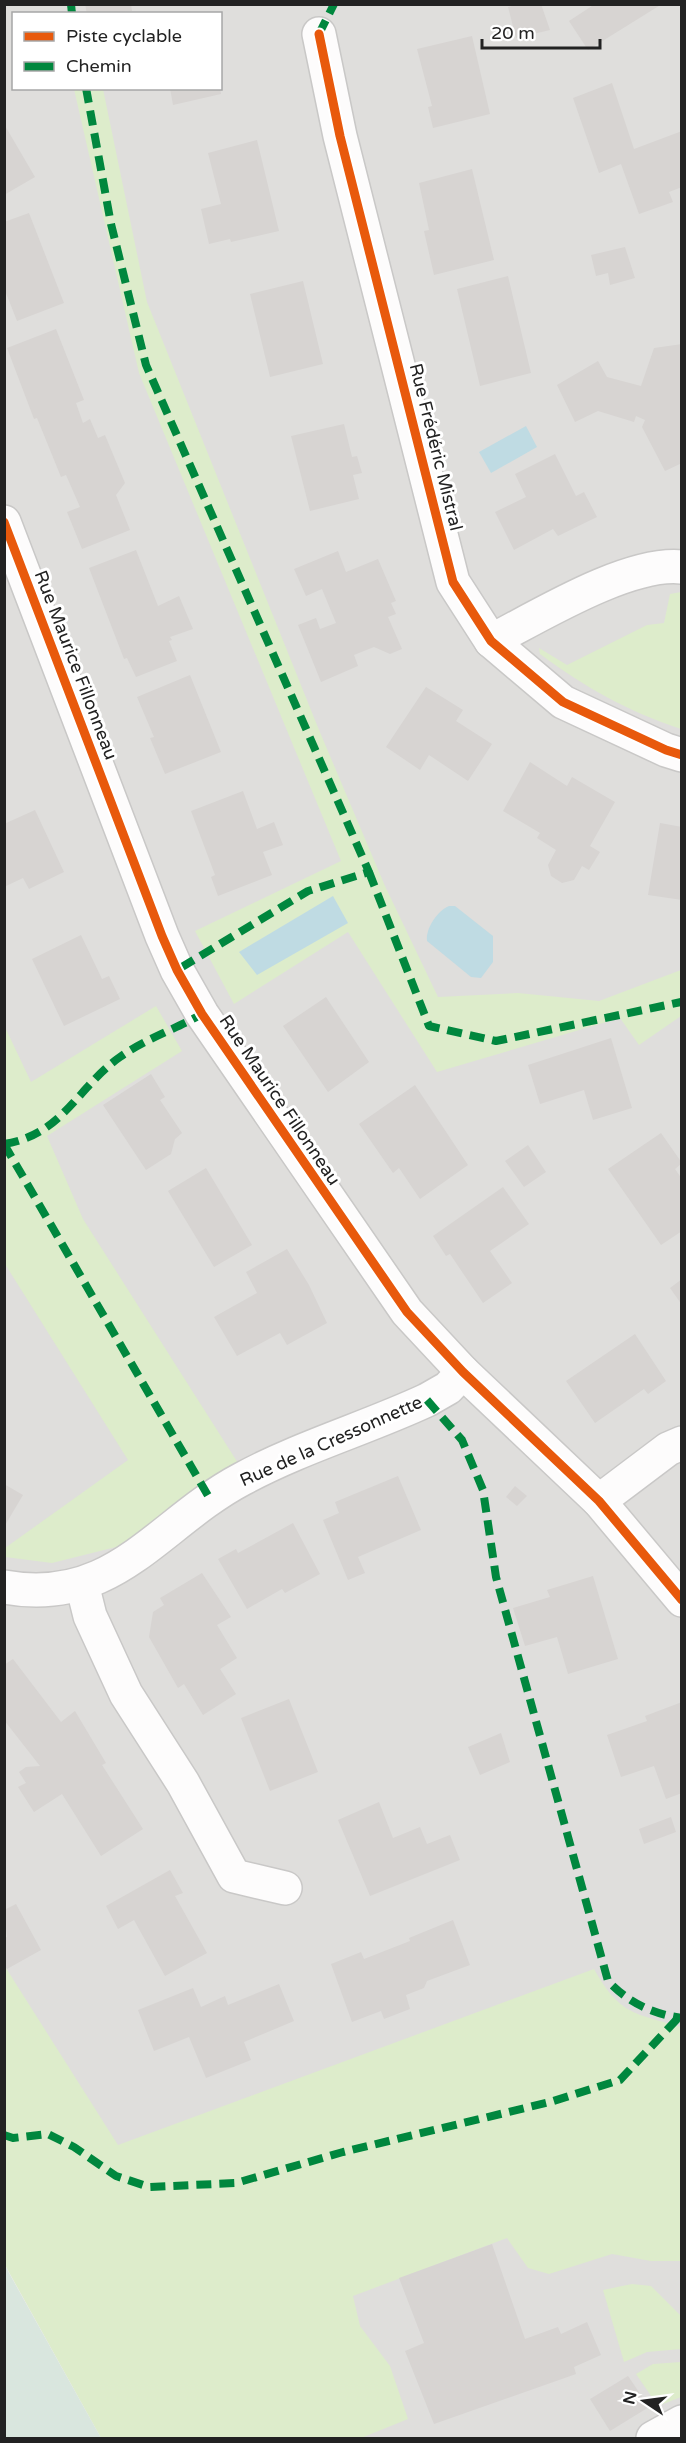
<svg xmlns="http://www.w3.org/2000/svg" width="686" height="2443" font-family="'Varela Round',sans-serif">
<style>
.residential{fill:#dfdedc;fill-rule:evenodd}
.grass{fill:#ddeccb}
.wetland{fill:#d9e6de}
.water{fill:#bfdbe3}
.building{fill:#d7d4d2}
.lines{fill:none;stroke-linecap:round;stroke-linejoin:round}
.minor-casing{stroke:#c9c8c7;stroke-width:36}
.minor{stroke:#fdfcfc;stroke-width:33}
.quiet{stroke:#00873e;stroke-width:8;stroke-dasharray:15 8;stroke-linecap:butt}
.cycleway-casing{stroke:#fff;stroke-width:13}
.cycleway{stroke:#e8590c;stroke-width:9}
.labels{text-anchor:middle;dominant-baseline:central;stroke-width:6;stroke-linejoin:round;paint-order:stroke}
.street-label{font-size:18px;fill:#222;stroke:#fff}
</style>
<rect width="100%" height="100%" fill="#f0eeeb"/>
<path class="residential" d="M5,5H681V2438H240L5,2012ZM14,14H220V88H14Z"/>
<g class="grass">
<path d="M74,89H103L147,302L319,730L385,886L438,997L518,993L599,1001L681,970V1016L639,1045L620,1018L437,1072L348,932L234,1004L195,931L341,861L139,373Z"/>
<path d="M681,592V729C627,711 586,688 540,654L539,648L567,665L647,625L664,623L670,594Z"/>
<path d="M156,1006L182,1051L47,1136L83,1219L238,1463L225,1468L120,1546L52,1563L5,1557V1548L128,1460L5,1264L4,1025L31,1082Z"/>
<path d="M4,1965L118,2145L594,1969C620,2015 634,2013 681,2027V2261H651L612,2254L549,2274L528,2268L507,2238L353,2296L360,2326L390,2366L408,2419L361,2438H101L5,2265Z"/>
<path d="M632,2284L651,2286L681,2316V2349L647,2352L624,2362L603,2290Z"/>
<path d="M681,2362V2397L658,2406L636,2374L653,2364Z"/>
</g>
<path class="wetland" d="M5,2265L9,2273L101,2438H5Z"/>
<g class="water">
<path d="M526,426L537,447L491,473L479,452Z"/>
<path d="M333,896L348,923L257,975L239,952Z"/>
<path d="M449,906H455L493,936V962L481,978L471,977L427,941C425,929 438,910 449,906Z"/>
</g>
<g class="building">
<path d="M85,4H131L132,11L87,14Z"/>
<path d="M520,4H541L550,30L516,38L508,7Z"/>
<path d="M595,4H662L588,50L569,21Z"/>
<path d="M472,36L490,114L433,128L428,107L432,106L417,49Z"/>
<path d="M612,83L634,149L682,131V187L669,192L673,202L639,214L621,164L599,173L573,98Z"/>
<path d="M170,88H220L221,94L173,105Z"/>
<path d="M4,124L35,177L4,195Z"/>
<path d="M257,140L279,231L231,242L230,239L209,244L201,209L221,204L208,153Z"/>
<path d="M472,169L494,260L434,275L424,231L429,230L419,183Z"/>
<path d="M29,213L64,303L17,321L4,288V222Z"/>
<path d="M625,247L635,278L610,285L608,273L596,276L591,255Z"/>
<path d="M508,276L531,373L480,386L457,289Z"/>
<path d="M303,281L323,364L270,377L250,294Z"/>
<path d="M56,329L84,400L76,403L83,423L90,419L98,438L105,435L125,483L116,495L130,530L82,549L67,512L80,507L66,475L61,477L37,418L34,419L7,348Z"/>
<path d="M682,344V463L665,471L642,427L645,420L636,416L634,422L598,411L575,422L557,385L598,361L607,377L641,386L654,348Z"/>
<path d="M344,424L352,457L357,456L362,473L353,475L359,499L310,511L291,436Z"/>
<path d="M555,454L576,496L584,492L597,517L558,536L553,529L514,550L495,512L526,497L515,474Z"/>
<path d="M136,550L158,606L179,596L193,629L170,637L172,640L169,641L177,661L136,677L127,658L124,659L89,568Z"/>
<path d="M338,551L346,572L378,559L396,601L391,603L396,614L388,617L402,649L390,654L374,647L354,655L358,666L321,682L298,625L316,618L320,629L336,623L322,589L306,596L294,569Z"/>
<path d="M190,675L221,752L165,774L150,738L154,737L137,697Z"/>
<path d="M426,687L463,710L456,721L492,744L468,781L429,755L420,770L386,747Z"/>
<path d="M530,762L567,786L572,777L615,802L590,846L600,852L589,870L582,866L574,880L562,883L551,876L548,865L556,850L537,838L540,833L503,811Z"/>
<path d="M243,791L257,829L274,822L283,845L263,852L272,875L218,896L211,877L215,875L191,811Z"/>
<path d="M35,810L64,872L29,889L23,878L4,887V824Z"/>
<path d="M660,823L682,827V900L648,895Z"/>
<path d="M81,935L102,979L109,976L120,999L64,1026L32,959Z"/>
<path d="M326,997L369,1062L328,1092L283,1026Z"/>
<path d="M611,1038L632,1108L593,1120L584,1090L540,1104L528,1065Z"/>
<path d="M151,1074L165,1097L160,1100L182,1133L175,1139L171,1154L146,1170L103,1105Z"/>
<path d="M415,1085L468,1165L420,1199L399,1168L393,1173L359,1124Z"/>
<path d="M661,1133L682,1163L675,1169L682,1179V1231L661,1245L608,1169Z"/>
<path d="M528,1145L546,1172L524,1187L505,1161Z"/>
<path d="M206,1168L252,1245L214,1267L168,1191Z"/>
<path d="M503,1187L529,1224L490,1251L512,1283L483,1303L450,1254L446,1256L433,1236Z"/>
<path d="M287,1249L309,1285L327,1323L287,1345L280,1333L237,1356L214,1317L257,1293L246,1272Z"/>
<path d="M682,1279V1305L670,1288Z"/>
<path d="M635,1334L666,1381L648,1394L644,1389L595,1423L566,1381Z"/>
<path d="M398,1476L421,1530L358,1557L365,1573L348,1580L323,1520L339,1513L335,1502Z"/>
<path d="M4,1484L23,1495L4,1527Z"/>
<path d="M515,1486L527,1496L517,1506L506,1497Z"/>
<path d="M293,1523L320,1574L285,1593L282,1589L247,1609L218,1559L236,1549L238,1553Z"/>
<path d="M202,1573L231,1617L217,1625L237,1658L220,1669L236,1694L203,1715L184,1684L178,1688L149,1637L153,1612L164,1605L160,1598Z"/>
<path d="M593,1576L618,1659L568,1674L557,1637L525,1646L513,1608L550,1597L547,1590Z"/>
<path d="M13,1659L61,1722L75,1711L106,1763L102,1765L143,1829L101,1856L62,1794L34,1812L18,1787L26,1783L19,1772L26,1767L40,1766L4,1720V1665Z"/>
<path d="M289,1699L318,1772L270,1791L241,1718Z"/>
<path d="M682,1702V1793L666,1799L654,1766L621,1777L607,1735L647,1721L645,1716Z"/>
<path d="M501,1733L510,1762L480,1775L468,1747Z"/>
<path d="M379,1802L393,1838L420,1827L427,1844L450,1835L460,1860L370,1896L338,1820Z"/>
<path d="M671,1817L676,1832L644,1844L639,1829Z"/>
<path d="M170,1870L183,1893L175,1896L207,1953L165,1976L134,1920L118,1929L106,1906Z"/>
<path d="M16,1904L41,1950L7,1969L4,1965V1938L7,1937L4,1910Z"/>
<path d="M453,1920L470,1965L427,1981L424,1988L406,1995L410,2009L384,2019L381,2011L352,2022L331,1964L361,1952L364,1959L410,1941L409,1938Z"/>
<path d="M279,1984L294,2021L244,2042L251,2060L206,2078L189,2037L154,2051L138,2010L193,1988L201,2007L225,1996L228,2005Z"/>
<path d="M492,2244L525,2339L558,2327L561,2334L587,2322L601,2355L574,2367L576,2374L434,2424L405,2351L424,2343L399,2278Z"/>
<path d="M628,2376L649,2407L610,2431L590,2399Z"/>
</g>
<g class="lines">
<defs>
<g id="minor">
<path d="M319,34L340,136L453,582L491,641L563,702L666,750L682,755"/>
<path d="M4,522L162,936L177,970L202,1014L407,1312L463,1372L599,1501L682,1600"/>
<path d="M491,641C539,616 629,561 682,567"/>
<path d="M599,1501L668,1449L682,1443"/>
<path d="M82,1584L90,1616L126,1694L183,1783L234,1876L285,1888"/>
<path d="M4,1587C115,1607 157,1524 242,1479C301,1447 367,1428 427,1400L448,1388L463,1372"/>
<path d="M653,2438L682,2422"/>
</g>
</defs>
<use href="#minor" class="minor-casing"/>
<use href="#minor" class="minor"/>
<g class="quiet">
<path d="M71,4L72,14"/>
<path d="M319,34L334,4"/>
<path d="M86,88L111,224L146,365L369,872L308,891L177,970"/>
<path d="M369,872L429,1026L496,1041L681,1002"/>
<path d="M4,1144L210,1499"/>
<path d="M4,1144C63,1135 78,1086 120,1057C145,1039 176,1029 202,1014"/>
<path d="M427,1400L462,1440L483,1490L496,1577L608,1981C628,2002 652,2014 682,2018"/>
<path d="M4,2135L13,2138L48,2134L74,2147L116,2176L149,2187L236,2183L343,2152L550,2102L620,2080L679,2017"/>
</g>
<defs>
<g id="cycleway">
<path d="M319,34L340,136L453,582L491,641L563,702L666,750L682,755"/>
<path d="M4,522L162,936L177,970L202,1014L407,1312L463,1372L599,1501L682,1600"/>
</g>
</defs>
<use href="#cycleway" class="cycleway-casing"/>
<use href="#cycleway" class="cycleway"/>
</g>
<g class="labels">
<g class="street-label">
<text transform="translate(436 447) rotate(76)">Rue Frédéric Mistral</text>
<text transform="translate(76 665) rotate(69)">Rue Maurice Fillonneau</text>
<text transform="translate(280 1100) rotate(56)">Rue Maurice Fillonneau</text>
<text transform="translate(331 1441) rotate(-24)">Rue de la Cressonnette</text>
</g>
</g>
<rect width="686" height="2443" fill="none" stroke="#222222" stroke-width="12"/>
<rect x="12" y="12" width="210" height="78" fill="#ffffff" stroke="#a7a7a7" stroke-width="1.5"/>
<rect x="24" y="32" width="30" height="9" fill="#e8590c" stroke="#a7a7a7" stroke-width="1.5"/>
<text x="66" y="42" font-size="18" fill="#222222">Piste cyclable</text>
<rect x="24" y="62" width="30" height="9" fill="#00873e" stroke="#a7a7a7" stroke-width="1.5"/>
<text x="66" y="72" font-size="18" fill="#222222">Chemin</text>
<g transform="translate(644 2401) rotate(283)" stroke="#ffffff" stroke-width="4.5" paint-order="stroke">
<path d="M0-4.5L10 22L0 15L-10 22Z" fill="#222222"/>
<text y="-9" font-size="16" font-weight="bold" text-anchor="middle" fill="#222222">N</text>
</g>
<path d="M482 39v9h118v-9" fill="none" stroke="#222222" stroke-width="3"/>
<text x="491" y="39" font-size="18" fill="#222222" stroke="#ffffff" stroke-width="4.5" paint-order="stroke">20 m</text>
</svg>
